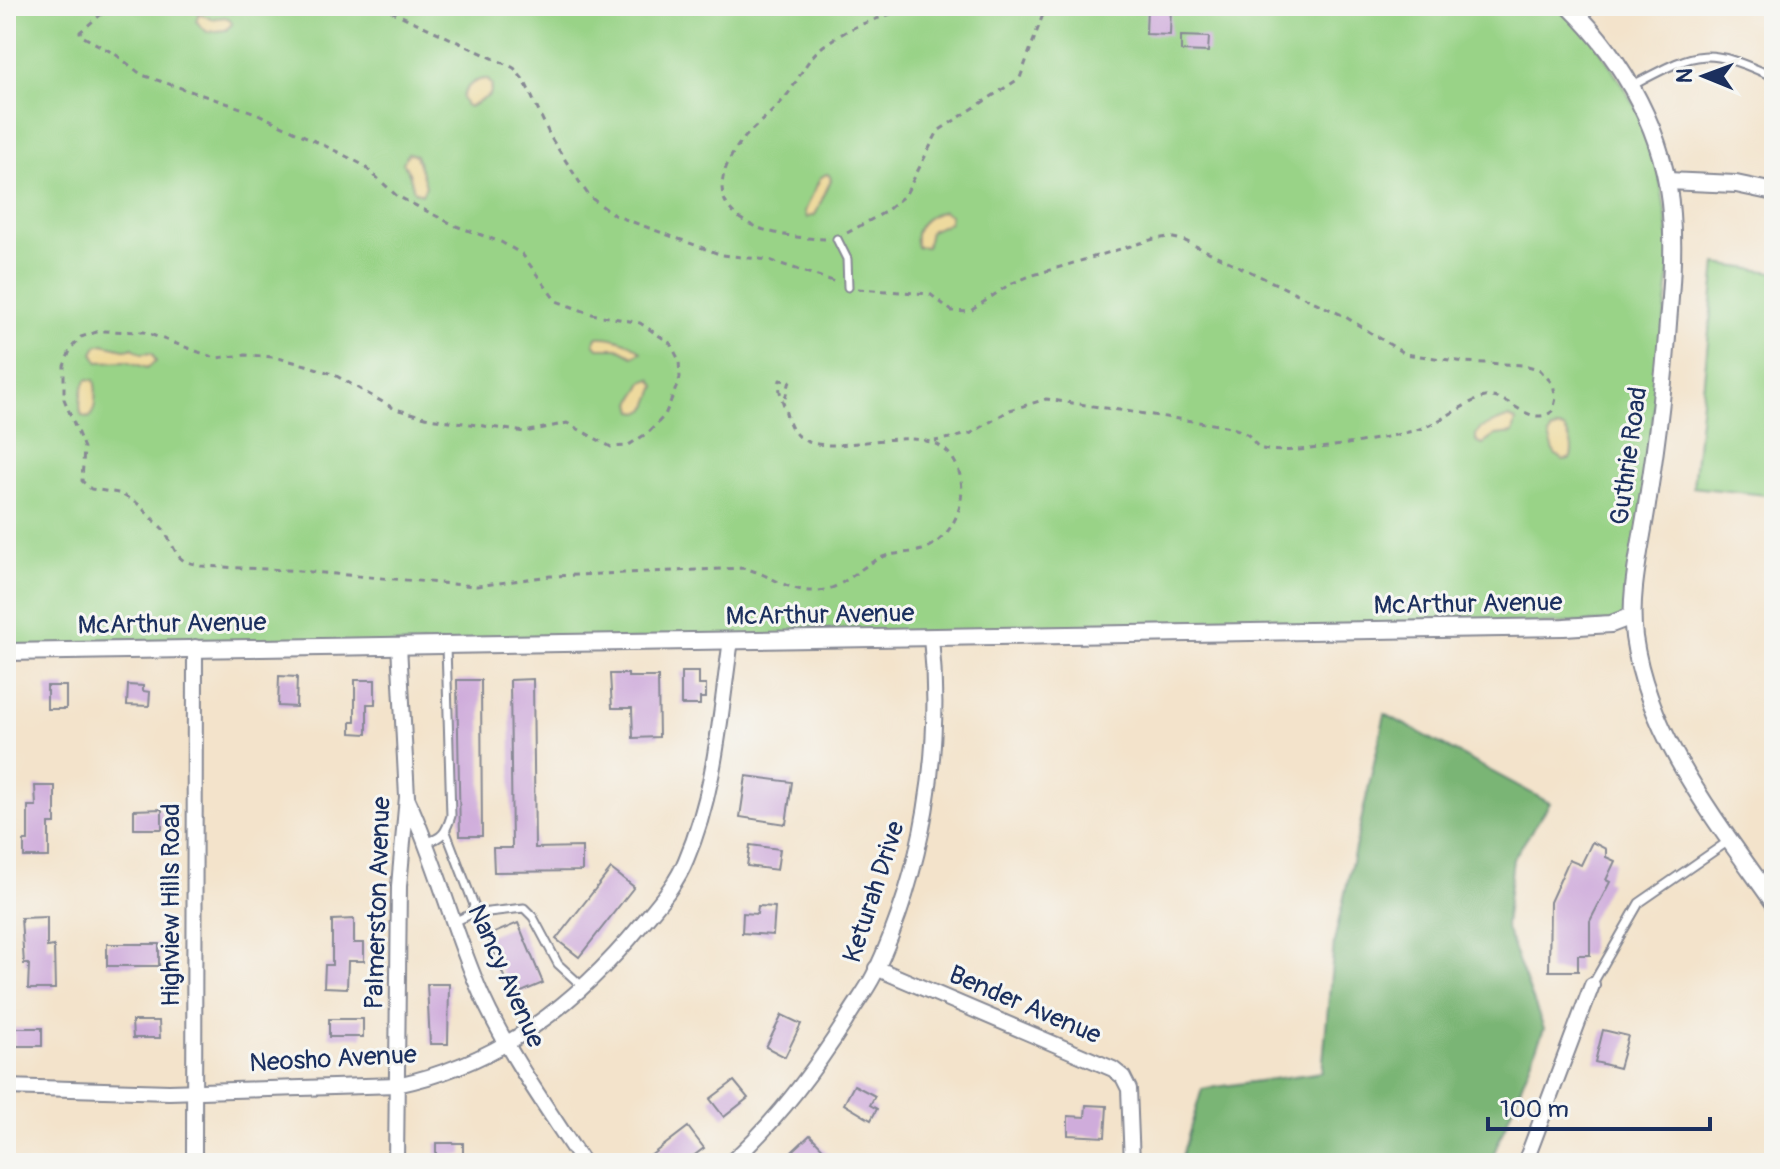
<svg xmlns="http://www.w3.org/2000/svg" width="1780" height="1169" font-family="Pangolin,sans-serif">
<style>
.green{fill:#99d387;stroke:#5a8172;stroke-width:2}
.forest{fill:#7ab574;stroke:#4a7269;stroke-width:2}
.sand{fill:#eeda9e;stroke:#84847e;stroke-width:2}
.building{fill:#cfacdb}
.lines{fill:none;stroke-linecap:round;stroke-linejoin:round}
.service-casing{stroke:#878994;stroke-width:11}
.minor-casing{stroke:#878994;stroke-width:18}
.tertiary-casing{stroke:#878994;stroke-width:20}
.path{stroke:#878994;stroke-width:3;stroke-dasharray:6 6;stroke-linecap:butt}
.service{stroke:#fff;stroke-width:7}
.minor{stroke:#fff;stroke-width:14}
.tertiary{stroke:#fff;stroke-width:16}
.labels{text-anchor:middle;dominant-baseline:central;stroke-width:6;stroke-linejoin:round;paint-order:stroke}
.street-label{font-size:26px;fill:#1b2f5e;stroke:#f6f6f2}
</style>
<rect width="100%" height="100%" fill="#f6f6f2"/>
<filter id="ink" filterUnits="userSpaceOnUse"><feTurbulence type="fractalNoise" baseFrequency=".0125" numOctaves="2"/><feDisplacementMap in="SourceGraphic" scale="16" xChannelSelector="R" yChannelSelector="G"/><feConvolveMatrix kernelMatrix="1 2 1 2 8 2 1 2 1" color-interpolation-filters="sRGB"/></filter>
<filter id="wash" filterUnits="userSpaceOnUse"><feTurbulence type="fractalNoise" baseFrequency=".006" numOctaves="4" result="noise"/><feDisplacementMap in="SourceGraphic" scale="32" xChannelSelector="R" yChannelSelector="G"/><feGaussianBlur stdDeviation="1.8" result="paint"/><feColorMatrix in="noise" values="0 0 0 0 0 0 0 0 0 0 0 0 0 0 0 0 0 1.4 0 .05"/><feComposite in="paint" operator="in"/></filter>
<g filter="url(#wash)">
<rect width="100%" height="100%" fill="#f3e3cb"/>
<g class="green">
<path d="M6,6H1569L1581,18L1653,135L1672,253L1632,607L1621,622L6,652Z"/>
<path d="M1716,264L1774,272V496L1693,487Z"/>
</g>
<path class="forest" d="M1385,714L1550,803L1513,859L1505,926L1544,1029L1490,1163H1180L1202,1089L1322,1072L1334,942Z"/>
<g class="sand">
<path d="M199,13L211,19L225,17L230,19L232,24L226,30L207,32L196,21Z"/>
<path d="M487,79L492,85L490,95L470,107L466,106L462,98C466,87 474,79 487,79Z"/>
<path d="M408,153L416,155L426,186L422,194L414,191L409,173L403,163Z"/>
<path d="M826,174L830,175L831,180L815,215L807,218L805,211L820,178Z"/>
<path d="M943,211L950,215L949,223L930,231L927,247H917C911,228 925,216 943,211Z"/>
<path d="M597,337C610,336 633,342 641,352L633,356L618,348H598L594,343Z"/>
<path d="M103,344L124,349L133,348L142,354L152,353L156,362L147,368L127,361L98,362L93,353L97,346Z"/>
<path d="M87,379L94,380C97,389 96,413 89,418L82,416C78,407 81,387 87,379Z"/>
<path d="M651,379L656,386L647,409L642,412L634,411L632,403L643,382Z"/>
<path d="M1509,417L1516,421L1513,433L1496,435L1483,444L1476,441V435L1481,428Z"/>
<path d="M1559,428L1564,429C1570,438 1575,449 1570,459L1562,460L1555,454L1549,436L1551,431Z"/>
</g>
<g id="blocks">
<g class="building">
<path d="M1147,6H1171L1170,35L1146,34Z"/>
<path d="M1181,36L1209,37L1208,52L1181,51Z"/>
<path d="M681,672H699V685H706V698H700V705H681Z"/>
<path d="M610,674H628V677H658L659,737L633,738L632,708H612Z"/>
<path d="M279,676L297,677L296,707L278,706Z"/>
<path d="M533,679L535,848L582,847V871L494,872L493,848H512L510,680Z"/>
<path d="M355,680H375V704H367V734L351,733V722H355Z"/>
<path d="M457,680H481L482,836H460Z"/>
<path d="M128,685L143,686V691L150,692L149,706L127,705Z"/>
<rect x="47" y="686" width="19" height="23"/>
<path d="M746,776L792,782L786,824L740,817Z"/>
<path d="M35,786H55V824H49V857H24V841H28V806H36Z"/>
<path d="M162,809V829H134V810Z"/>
<path d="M1592,842L1606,849V857L1615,861L1606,880L1610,882L1590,921V955H1578V971H1549L1550,902L1569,860L1581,865Z"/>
<path d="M750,845L780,849L777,870L747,866Z"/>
<path d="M611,869L634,887L579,957L556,939Z"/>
<path d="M758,906L775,907L773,935L742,933L743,913L757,914Z"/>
<path d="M47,917V947L54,946L55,989H28L29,964H24L21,918Z"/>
<path d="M354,919V943H364V961H348L347,988L324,987L325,965H332V920Z"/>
<path d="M518,923L543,983L512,996L487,936Z"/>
<rect x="107" y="944" width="52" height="22"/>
<path d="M427,984H449L448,1044H430Z"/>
<path d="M782,1015L801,1024L785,1057L766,1047Z"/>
<rect x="329" y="1019" width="34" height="18"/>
<path d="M132,1021H159L160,1038H133Z"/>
<rect x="14" y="1028" width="28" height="18"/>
<path d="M1603,1030L1628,1036L1619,1068L1595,1062Z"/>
<path d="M734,1081L748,1098L724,1117L710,1099Z"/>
<path d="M854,1085L875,1096L870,1105L877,1109L871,1120L844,1104Z"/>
<path d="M1086,1105L1107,1106L1105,1137L1068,1135V1116L1085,1117Z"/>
<path d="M688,1127L704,1148L684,1163H641Z"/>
<path d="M810,1135L837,1163H780Z"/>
<rect x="436" y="1143" width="27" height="12"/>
</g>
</g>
</g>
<g filter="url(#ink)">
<use href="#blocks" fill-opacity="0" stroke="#878994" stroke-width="2"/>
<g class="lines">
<defs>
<g id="service">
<path d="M1631,86C1698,51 1703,45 1774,77"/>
<path d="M837,239L847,259L848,287"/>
<path d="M446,832L474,905L471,914L454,922"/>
<path d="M426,842C442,839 446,832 451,816L446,646"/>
<path d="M471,914L524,908L533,917L558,964L583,987"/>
<path d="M1592,985L1639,903L1730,840"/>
</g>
<g id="minor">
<path d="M407,798C436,861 453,930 481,994C508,1054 547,1108 583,1163"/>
<path d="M876,968L1113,1069L1123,1077L1129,1089L1132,1163"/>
<path d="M6,1087L169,1092L397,1085C500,1063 575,1005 641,925C658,904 676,885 686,860C716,790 720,714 731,640"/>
<path d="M194,1163L195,647"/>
<path d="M396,1163L399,886L407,797L399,645"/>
<path d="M730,1163C776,1122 812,1074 845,1022C854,1006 866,991 874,975C923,871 943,751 931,637"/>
<path d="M1525,1163L1592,985"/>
</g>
<g id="tertiary">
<path d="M1569,6C1624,60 1666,135 1671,214C1674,250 1671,287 1668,323C1664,382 1657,440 1648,498C1642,543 1628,592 1634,637C1648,737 1718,823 1774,903"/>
<path d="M1667,181L1736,184L1774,192"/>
<path d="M6,652L1564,627L1611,624L1632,616"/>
</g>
</defs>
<use href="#service" class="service-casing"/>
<use href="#minor" class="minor-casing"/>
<use href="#tertiary" class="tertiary-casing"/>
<g class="path">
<path d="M111,6L80,32V35L115,54L142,75L256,113L338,152L363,165L397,196L456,226L501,242L522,254L556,301L592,314L640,323L670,343L679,360L680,378L665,415L649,432L627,446L611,447L567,423L525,432L429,418L395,409L333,374L306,365L274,357L246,355L215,358L144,332L100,331L81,337L71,348L64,366V399L84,448L82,481L91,489L119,493L137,503L164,530L178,556L184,561L201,566L286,570L477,586L550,576L742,568C766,572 785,590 811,591C840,593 856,569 880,558C893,552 908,554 922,550C957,538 973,490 953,459C924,413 830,464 798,436C791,430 787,418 785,409C782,398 778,391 780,380L790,381L784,402"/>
<path d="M380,6L514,68L525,82L551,138L582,186L590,197L614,215L722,255L769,260L839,283"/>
<path d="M847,233L885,212L906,194L938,131L1020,78L1046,6"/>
<path d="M825,239C773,238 690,221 735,150C748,130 767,118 782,101C798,84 804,61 822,47C837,36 854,26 871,21C883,16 895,14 905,6"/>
<path d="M858,289L930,294L952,311L969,312L1010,284L1030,276L1154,239L1169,237L1183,240L1344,316L1405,354L1465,362L1523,365L1539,369L1553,384L1556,398L1553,411C1529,429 1510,393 1485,397C1468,401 1443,420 1425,427C1400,437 1282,458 1260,448C1255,445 1252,438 1248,435C1241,430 1233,428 1225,426L1046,399L1010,410L970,434L935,441"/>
</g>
<use href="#service" class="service"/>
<use href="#minor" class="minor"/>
<use href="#tertiary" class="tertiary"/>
</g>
</g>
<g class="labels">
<g class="street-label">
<text transform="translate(1629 456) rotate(-82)">Guthrie Road</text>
<text transform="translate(1468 604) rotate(-1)">McArthur Avenue</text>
<text transform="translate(820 615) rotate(-1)">McArthur Avenue</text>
<text transform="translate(172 624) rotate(-1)">McArthur Avenue</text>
<text transform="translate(874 892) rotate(-72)">Keturah Drive</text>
<text transform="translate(378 903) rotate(-88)">Palmerston Avenue</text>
<text transform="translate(171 905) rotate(-90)">Highview Hills Road</text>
<text transform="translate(506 976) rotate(66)">Nancy Avenue</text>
<text transform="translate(1025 1005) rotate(23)">Bender Avenue</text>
<text transform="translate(333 1059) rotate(-3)">Neosho Avenue</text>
</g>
</g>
<rect width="1780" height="1169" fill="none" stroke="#f6f6f2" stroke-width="32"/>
<g transform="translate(1704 76) rotate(271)" stroke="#f6f6f2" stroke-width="6" paint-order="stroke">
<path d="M0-6L14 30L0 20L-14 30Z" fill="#1b2f5e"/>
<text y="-12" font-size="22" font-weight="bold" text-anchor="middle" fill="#1b2f5e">N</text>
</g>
<path d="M1488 1117v12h222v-12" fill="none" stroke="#1b2f5e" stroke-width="4"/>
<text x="1500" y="1117" font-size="24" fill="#1b2f5e" stroke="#f6f6f2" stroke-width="6" paint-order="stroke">100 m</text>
</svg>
